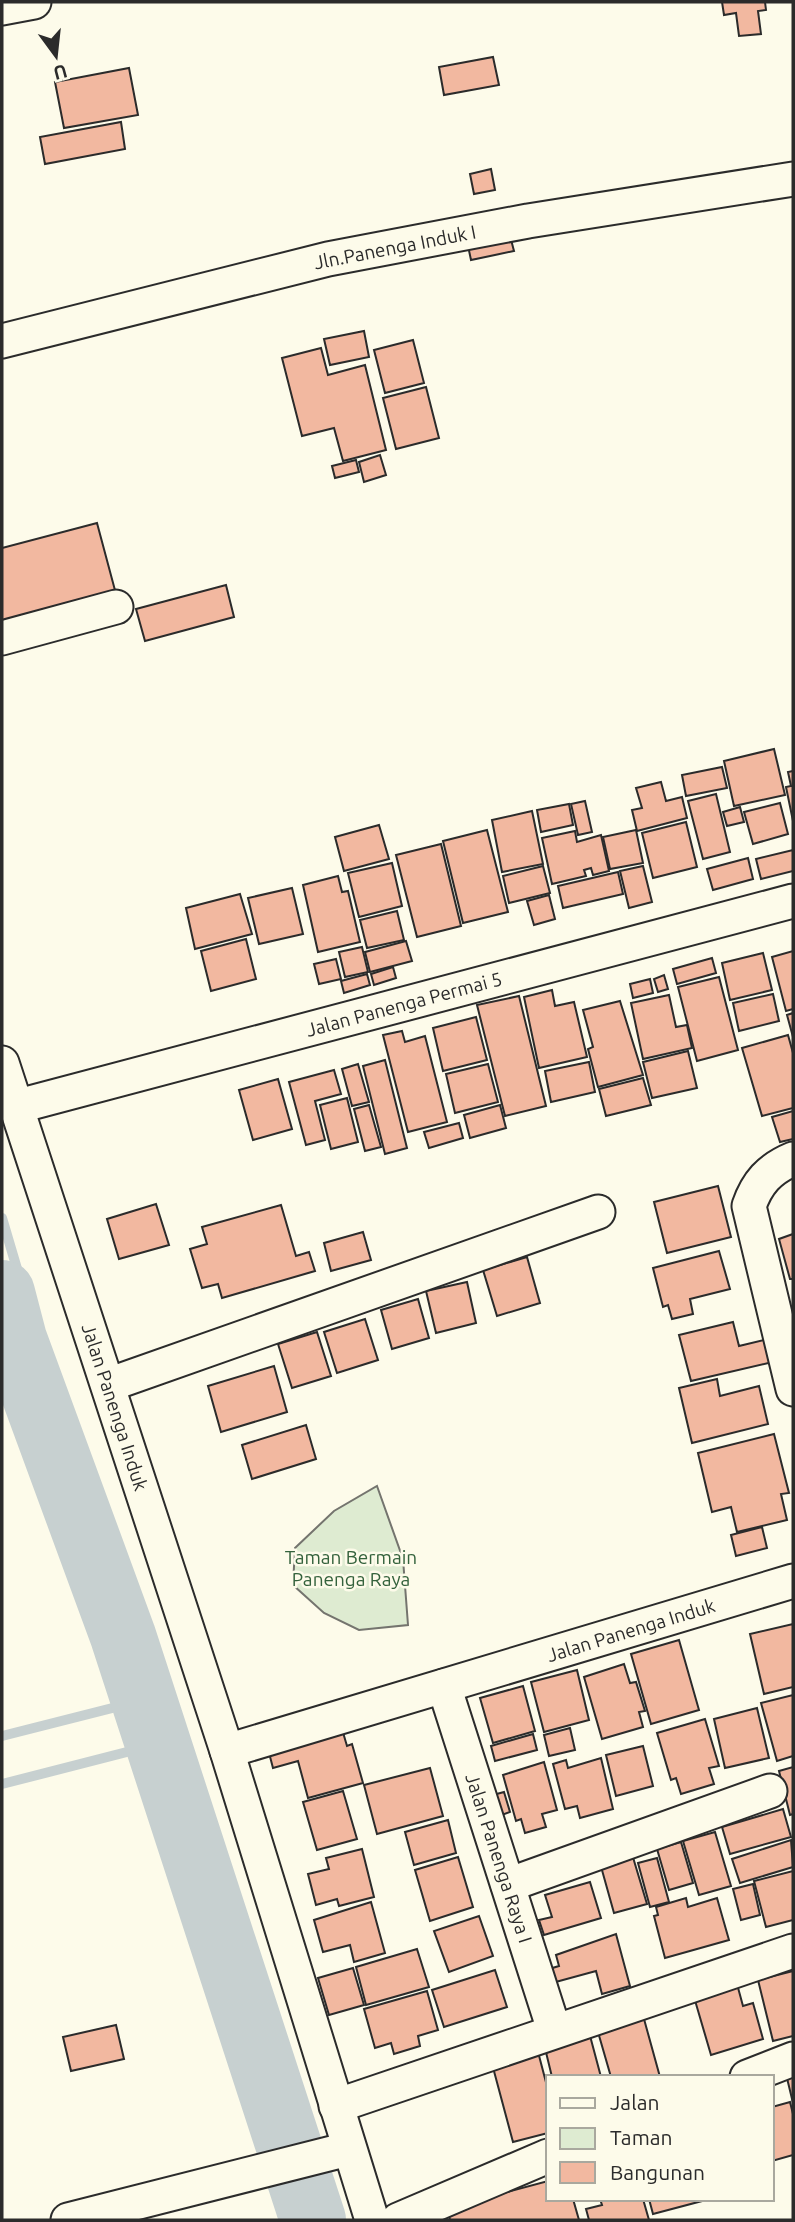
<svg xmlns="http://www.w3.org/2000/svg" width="795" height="2222" font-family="Ubuntu,sans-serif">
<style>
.green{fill:#deebd1;stroke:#74746e;stroke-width:2}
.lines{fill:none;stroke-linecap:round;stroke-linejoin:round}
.stream{stroke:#c7d0d0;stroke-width:10}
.river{stroke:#c7d0d0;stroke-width:66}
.building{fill:#f2b8a0;stroke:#2b2b2b;stroke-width:2}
.street-casing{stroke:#2b2b2b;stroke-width:37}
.street{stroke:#fdfbea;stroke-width:33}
.labels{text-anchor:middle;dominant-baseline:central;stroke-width:5;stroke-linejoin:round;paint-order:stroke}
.street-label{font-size:19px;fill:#2b2b2b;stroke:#fdfbea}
.park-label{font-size:19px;fill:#34623c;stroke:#fdfbea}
</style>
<rect width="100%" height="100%" fill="#fdfbea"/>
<path class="green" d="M377,1486L403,1559L408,1625L359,1630L324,1613L293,1585L295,1548L334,1511Z"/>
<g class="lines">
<g class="stream">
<path d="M2,1218L95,1532L208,1845L329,2220"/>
<path d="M2,1736L144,1700"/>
<path d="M2,1784L158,1744"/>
</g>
<path class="river" d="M2,1293L14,1339L123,1636L313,2220"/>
</g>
<g class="building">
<path d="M722,2H765L766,10L758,11L761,34L739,36L736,13L724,15Z"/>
<path d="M493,57L499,85L444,95L439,67Z"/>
<path d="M129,68L138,115L64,128L55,82Z"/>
<path d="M121,122L125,149L45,164L40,137Z"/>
<path d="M491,169L495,190L474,194L470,174Z"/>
<path d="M509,232L514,251L471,260L467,241Z"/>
<path d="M364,331L369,357L330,365L324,339Z"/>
<path d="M413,340L424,383L385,393L374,350Z"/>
<path d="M321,348L328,375L365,365L386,450L343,461L334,428L302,436L282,358Z"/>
<path d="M426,387L439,438L396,449L383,398Z"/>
<path d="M380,455L386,475L364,482L359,462Z"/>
<path d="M356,460L359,472L335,478L332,466Z"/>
<path d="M97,523L116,594L2,624V548Z"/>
<path d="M226,585L234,617L145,641L136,609Z"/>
<path d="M774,749L785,795L734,806L724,761Z"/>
<path d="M722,767L727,788L686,796L682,775Z"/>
<path d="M793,771V821L786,787L791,786L788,772Z"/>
<path d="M661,782L666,801L682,797L687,818L637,831L632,810L642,808L636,788Z"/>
<path d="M716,794L730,852L703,859L688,801Z"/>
<path d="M585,801L592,832L578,835L571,804Z"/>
<path d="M780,803L788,834L753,844L744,812Z"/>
<path d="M569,804L573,825L541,832L537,810Z"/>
<path d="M740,807L744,822L727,826L723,812Z"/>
<path d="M532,811L543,864L502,872L492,820Z"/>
<path d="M686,822L697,867L653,878L642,833Z"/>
<path d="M379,825L389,859L344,871L335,837Z"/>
<path d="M487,830L508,912L463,923L443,841Z"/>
<path d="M636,830L643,863L610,869L603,837Z"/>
<path d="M575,831L577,842L601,835L609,871L593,875L591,868L584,870L586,876L552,884L542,838Z"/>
<path d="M441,844L461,926L417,937L396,855Z"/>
<path d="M793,850V871L761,879L756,859Z"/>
<path d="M748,858L753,879L713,890L707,869Z"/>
<path d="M392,863L402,906L359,917L348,873Z"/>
<path d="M543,866L550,893L509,903L503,876Z"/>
<path d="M643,866L652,902L629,908L620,871Z"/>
<path d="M618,872L623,894L563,908L558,886Z"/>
<path d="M338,876L342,892L348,891L360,942L318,952L303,885Z"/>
<path d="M292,888L303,934L259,944L248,898Z"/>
<path d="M240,894L252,934L195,949L186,908Z"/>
<path d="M549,895L555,919L534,925L527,901Z"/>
<path d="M397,911L404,940L367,948L360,920Z"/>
<path d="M246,939L256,979L211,991L201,951Z"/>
<path d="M406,941L412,961L370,972L365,952Z"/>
<path d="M362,947L368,972L345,977L339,952Z"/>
<path d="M793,951V1009L786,1011L772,957Z"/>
<path d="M763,953L772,990L730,1000L722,963Z"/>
<path d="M712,958L716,973L677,984L673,969Z"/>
<path d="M336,959L341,979L319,984L314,964Z"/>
<path d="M393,967L396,978L374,985L371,974Z"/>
<path d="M367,974L370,985L344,993L341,981Z"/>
<path d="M664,975L668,989L658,992L654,979Z"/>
<path d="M719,977L738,1050L697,1061L678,987Z"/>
<path d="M650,979L653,993L633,998L630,984Z"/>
<path d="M552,990L555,1006L574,1002L587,1057L539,1068L524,997Z"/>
<path d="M773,994L779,1021L739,1031L733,1003Z"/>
<path d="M669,995L676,1027L687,1025L692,1048L643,1059L631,1003Z"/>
<path d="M519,996L546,1106L505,1116L477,1005Z"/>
<path d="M620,1001L643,1075L598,1087L588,1049L593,1047L583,1010Z"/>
<path d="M793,1013V1037L787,1015Z"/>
<path d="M476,1017L487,1060L443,1071L433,1028Z"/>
<path d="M402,1031L405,1042L425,1036L447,1122L408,1132L383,1035Z"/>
<path d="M788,1035L793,1053V1108L762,1116L742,1048Z"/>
<path d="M688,1051L697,1088L652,1098L643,1062Z"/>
<path d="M385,1060L407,1148L385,1154L363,1066Z"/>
<path d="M589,1062L595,1092L551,1102L545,1071Z"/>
<path d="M358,1064L369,1102L352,1106L342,1069Z"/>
<path d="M488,1064L498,1102L455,1113L446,1074Z"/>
<path d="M334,1070L341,1094L315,1101L325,1140L306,1145L289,1082Z"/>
<path d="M643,1078L651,1105L606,1116L599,1089Z"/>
<path d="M278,1079L292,1129L253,1140L239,1090Z"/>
<path d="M347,1098L358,1142L331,1149L320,1105Z"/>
<path d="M369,1105L381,1147L365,1151L354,1109Z"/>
<path d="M500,1105L506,1128L470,1138L464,1115Z"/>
<path d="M793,1111V1139L780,1142L772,1117Z"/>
<path d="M459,1123L463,1138L429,1148L424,1132Z"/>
<path d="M718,1186L731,1237L667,1253L654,1202Z"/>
<path d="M156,1204L169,1245L119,1259L107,1219Z"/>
<path d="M281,1205L296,1256L309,1252L315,1271L222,1298L218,1284L202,1288L190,1249L207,1244L202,1227Z"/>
<path d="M363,1232L371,1260L331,1271L324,1243Z"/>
<path d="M793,1234V1279H790L779,1239Z"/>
<path d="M719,1251L730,1289L690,1299L693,1314L672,1319L668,1305L663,1307L653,1268Z"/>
<path d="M527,1257L540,1303L497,1316L483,1270Z"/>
<path d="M467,1282L476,1323L436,1333L426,1291Z"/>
<path d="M418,1299L429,1338L392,1349L381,1310Z"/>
<path d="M365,1319L378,1360L337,1373L324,1332Z"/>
<path d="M733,1322L739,1346L768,1339L773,1362L691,1381L679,1335Z"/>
<path d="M317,1332L331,1376L292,1388L278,1344Z"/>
<path d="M274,1366L287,1412L221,1432L208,1386Z"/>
<path d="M717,1379L720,1396L759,1386L768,1424L692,1443L679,1388Z"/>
<path d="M306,1425L316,1459L252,1479L242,1445Z"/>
<path d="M774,1434L789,1493L781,1494L787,1520L737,1532L731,1507L712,1512L698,1453Z"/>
<path d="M762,1527L767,1548L736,1556L731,1535Z"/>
<path d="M793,1624V1687L764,1694L750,1634Z"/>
<path d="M679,1640L699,1710L651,1724L631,1654Z"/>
<path d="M624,1664L630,1683L636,1682L645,1711L639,1712L643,1727L602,1739L584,1677Z"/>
<path d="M577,1670L589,1720L544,1732L531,1682Z"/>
<path d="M523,1686L535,1731L493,1743L480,1698Z"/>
<path d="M793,1695V1756L777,1761L761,1703Z"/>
<path d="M757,1708L769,1758L725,1768L714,1719Z"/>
<path d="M705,1719L719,1766L709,1768L714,1784L681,1794L676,1778L671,1780L657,1733Z"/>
<path d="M570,1728L575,1750L549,1756L544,1735Z"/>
<path d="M342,1729L347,1746L352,1744L363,1783L308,1798L298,1761L273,1768L268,1749Z"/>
<path d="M533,1734L537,1750L495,1761L491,1746Z"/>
<path d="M643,1746L653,1786L616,1796L606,1755Z"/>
<path d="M601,1758L613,1809L580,1818L577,1806L565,1809L553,1764L566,1760L568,1768Z"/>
<path d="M544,1762L557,1810L542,1814L546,1827L525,1833L521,1819L516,1821L503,1775Z"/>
<path d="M793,1767V1814L790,1815L779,1771Z"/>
<path d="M430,1768L443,1816L377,1834L364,1785Z"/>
<path d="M343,1791L357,1839L317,1850L303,1802Z"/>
<path d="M504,1792L510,1812L499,1816L493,1795Z"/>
<path d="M783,1809L791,1837L730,1854L722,1827Z"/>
<path d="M448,1820L456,1853L414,1865L405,1832Z"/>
<path d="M715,1832L731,1886L699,1895L683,1841Z"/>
<path d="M791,1840L793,1867L740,1883L732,1859Z"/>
<path d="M681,1842L693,1883L669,1890L657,1849Z"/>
<path d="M362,1849L374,1897L339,1906L337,1899L316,1905L308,1874L329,1869L326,1858Z"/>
<path d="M632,1854L647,1904L614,1913L600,1863Z"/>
<path d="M458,1857L473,1907L430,1921L415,1870Z"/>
<path d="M657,1858L669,1902L650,1907L638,1863Z"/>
<path d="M793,1871V1920L766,1927L754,1881Z"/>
<path d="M590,1882L601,1918L544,1935L539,1920L552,1917L545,1895Z"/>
<path d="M753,1884L760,1915L741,1920L733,1889Z"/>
<path d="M686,1898L688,1907L717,1898L729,1940L665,1958L654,1916L658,1915L656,1907Z"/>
<path d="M371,1902L385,1953L354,1962L350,1945L323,1952L314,1920Z"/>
<path d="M479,1916L493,1956L449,1972L434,1931Z"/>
<path d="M616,1934L630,1986L602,1994L596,1971L552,1983L549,1969L559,1966L556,1955Z"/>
<path d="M417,1949L429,1987L366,2005L356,1967Z"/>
<path d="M353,1968L364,2005L329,2015L318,1978Z"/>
<path d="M495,1970L507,2007L444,2027L432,1990Z"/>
<path d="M793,1971V2036L773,2041L758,1980Z"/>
<path d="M737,1984L743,2006L753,2003L763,2039L711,2055L694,1997Z"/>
<path d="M427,1991L438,2030L418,2036L420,2046L394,2054L391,2043L375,2048L364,2009Z"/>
<path d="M644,2019L660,2077H611L598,2032Z"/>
<path d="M116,2025L124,2059L71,2071L63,2037Z"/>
<path d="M589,2032L601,2077H552L544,2044Z"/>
<path d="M537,2048L548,2090V2133L513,2142L491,2060Z"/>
<path d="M793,2072V2103L786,2074Z"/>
<path d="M790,2102L793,2114V2155L772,2161V2107Z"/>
<path d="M548,2181V2199H573L579,2220H450L447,2208Z"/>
<path d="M600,2199H643L649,2220H589L586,2209L602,2205Z"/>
<path d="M649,2199H701L702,2201L653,2214Z"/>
</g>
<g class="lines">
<defs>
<g id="street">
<path d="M2,8L34,2"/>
<path d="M2,341L328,259L528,221L793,179"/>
<path d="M2,638L116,607"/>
<path d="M2,1063L227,1751L372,2220"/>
<path d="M15,1107L793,901"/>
<path d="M793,1159C769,1169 757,1183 749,1206L793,1389"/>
<path d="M108,1385L598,1212"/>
<path d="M444,1686L554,2030"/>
<path d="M227,1751L793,1581"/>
<path d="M508,1885L770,1791"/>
<path d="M747,2077L793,2059"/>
<path d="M336,2106L793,1951"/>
<path d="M68,2220L348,2149"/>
<path d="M398,2220L548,2156"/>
</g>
</defs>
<use href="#street" class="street-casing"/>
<use href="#street" class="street"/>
</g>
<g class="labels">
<g class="street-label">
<text transform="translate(395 247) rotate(-11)">Jln.Panenga Induk I</text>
<text transform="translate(404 1004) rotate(-15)">Jalan Panenga Permai 5</text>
<text transform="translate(115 1407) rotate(72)">Jalan Panenga Induk</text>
<text transform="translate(631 1630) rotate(-17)">Jalan Panenga Induk</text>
<text transform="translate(499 1858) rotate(72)">Jalan Panenga Raya I</text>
</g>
<g class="park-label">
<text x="351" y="1557">Taman Bermain<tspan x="351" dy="22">Panenga Raya</tspan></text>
</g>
</g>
<rect width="795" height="2222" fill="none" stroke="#2b2b2b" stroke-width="7"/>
<rect x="546" y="2075" width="228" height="126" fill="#fdfbea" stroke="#a9a89e" stroke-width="2"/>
<rect x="560" y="2098" width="35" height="10" fill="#fdfbea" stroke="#a9a89e" stroke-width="2"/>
<text x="610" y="2110" font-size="21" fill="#2b2b2b">Jalan</text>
<rect x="560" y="2128" width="35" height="21" fill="#deebd1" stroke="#a9a89e" stroke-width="2"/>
<text x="610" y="2145" font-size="21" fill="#2b2b2b">Taman</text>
<rect x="560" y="2162" width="35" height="21" fill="#f2b8a0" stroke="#a9a89e" stroke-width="2"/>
<text x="610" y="2180" font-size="21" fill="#2b2b2b">Bangunan</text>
<g transform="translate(56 56) rotate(165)" stroke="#fdfbea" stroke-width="5" paint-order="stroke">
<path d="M0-5L12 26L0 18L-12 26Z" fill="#2b2b2b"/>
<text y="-10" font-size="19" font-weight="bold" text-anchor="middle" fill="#2b2b2b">U</text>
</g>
</svg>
